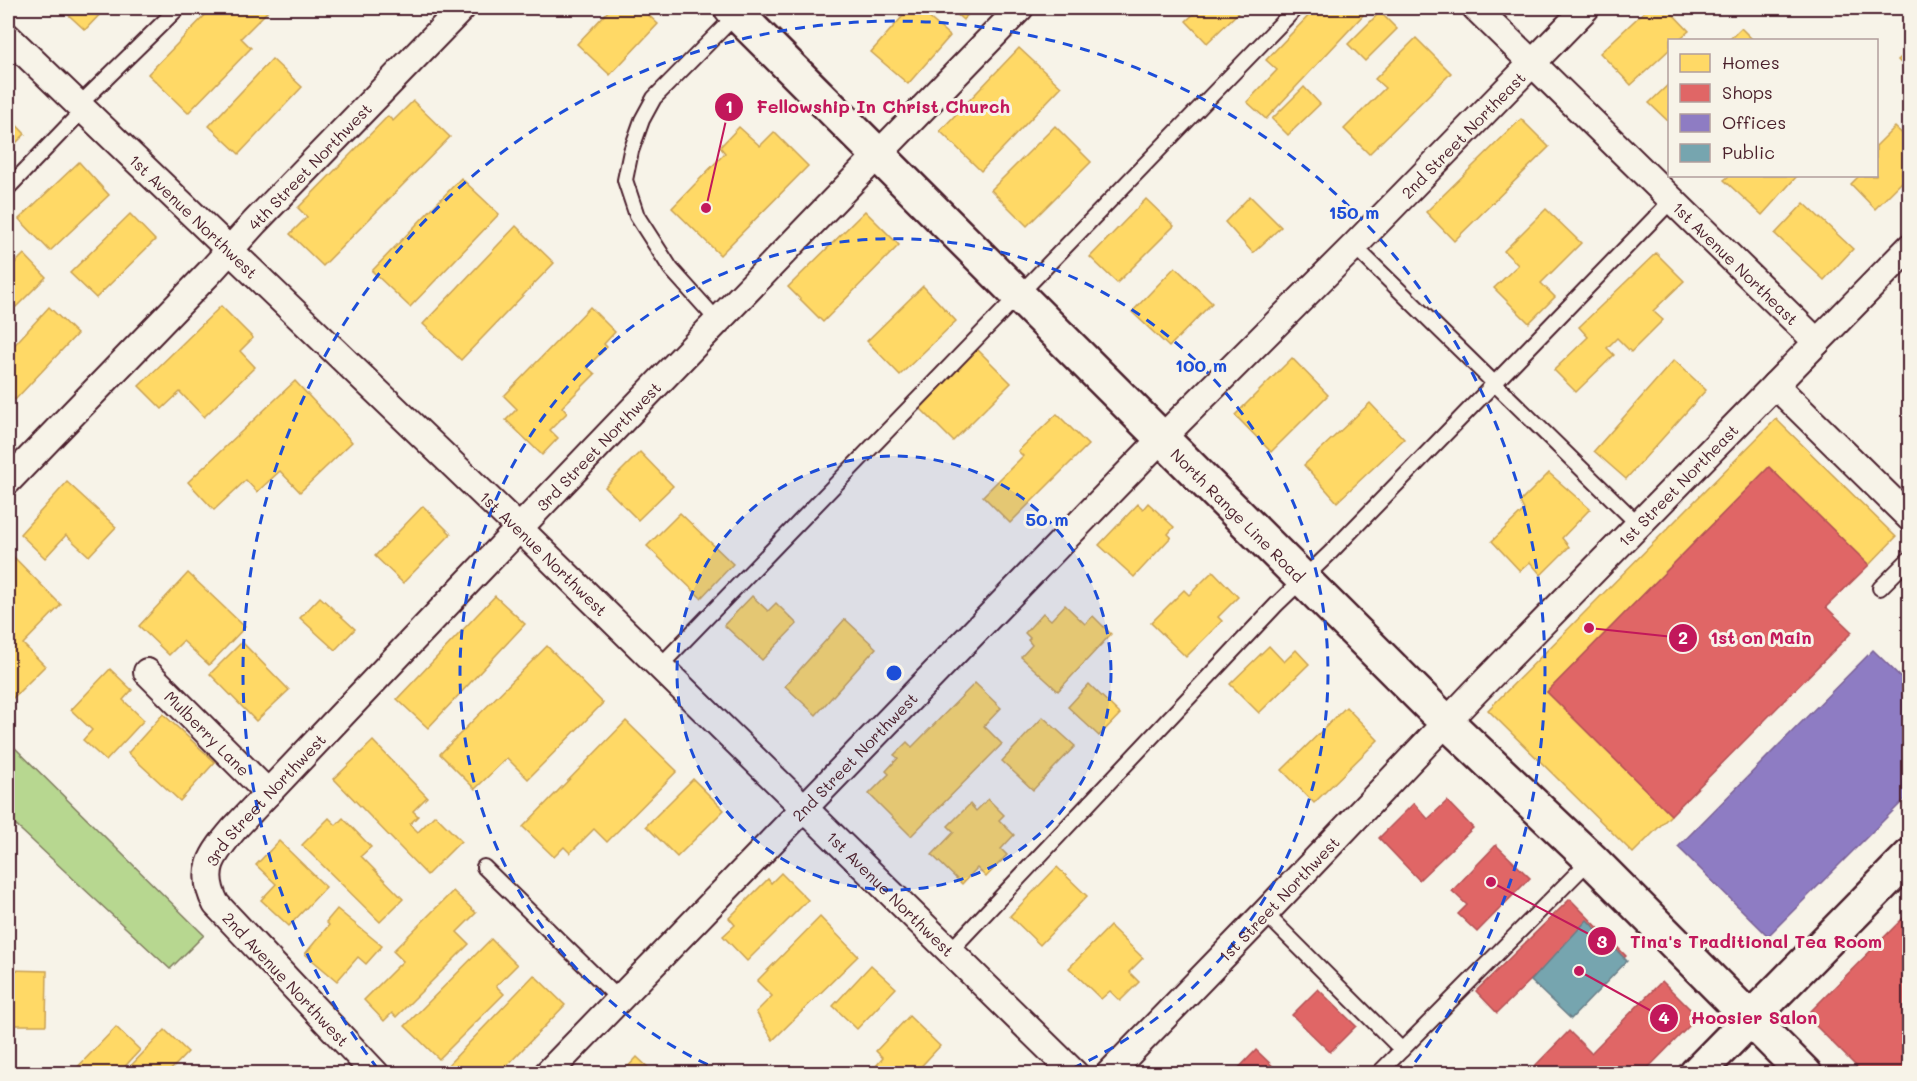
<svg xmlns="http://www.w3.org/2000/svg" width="1917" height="1081" font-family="Mali,sans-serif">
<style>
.green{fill:#b7d790;stroke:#807b5e;stroke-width:1.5}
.homes{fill:#ffd966;stroke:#c9a154;stroke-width:1.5}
.shops{fill:#e06666;stroke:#b35154;stroke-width:1.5}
.offices{fill:#8e7cc3;stroke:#7a6095;stroke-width:1.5}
.public{fill:#76a5af;stroke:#697d87;stroke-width:1.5}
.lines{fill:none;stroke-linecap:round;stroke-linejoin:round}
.lane-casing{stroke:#4a1f2b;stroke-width:18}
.street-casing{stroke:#4a1f2b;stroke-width:30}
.secondary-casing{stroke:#4a1f2b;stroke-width:38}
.lane{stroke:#f7f3e8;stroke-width:14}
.street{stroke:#f7f3e8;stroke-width:26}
.secondary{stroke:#f7f3e8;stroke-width:33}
.ring{fill:none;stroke:#1d4ed8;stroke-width:3;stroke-dasharray:10 8}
.labels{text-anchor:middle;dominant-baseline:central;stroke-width:6;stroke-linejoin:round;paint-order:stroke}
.street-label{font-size:16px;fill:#4a1f2b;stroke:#f7f3e8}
.centre{fill:#1d4ed8;stroke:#f7f3e8;stroke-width:3}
.ring-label{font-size:18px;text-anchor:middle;font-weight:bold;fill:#1d4ed8;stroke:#f7f3e8;stroke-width:6;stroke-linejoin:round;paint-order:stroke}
.leader{fill:none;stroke:#c2185b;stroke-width:2}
.callout-dot{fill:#c2185b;stroke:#f7f3e8;stroke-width:2}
.mark-label{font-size:18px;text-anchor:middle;font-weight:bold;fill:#fff}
.callout-label{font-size:18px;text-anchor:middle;font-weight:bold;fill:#c2185b;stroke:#f7f3e8;stroke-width:6;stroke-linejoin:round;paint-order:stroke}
</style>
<rect width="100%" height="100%" fill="#f7f3e8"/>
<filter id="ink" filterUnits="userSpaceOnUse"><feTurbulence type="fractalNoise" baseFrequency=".0167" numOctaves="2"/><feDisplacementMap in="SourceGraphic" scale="12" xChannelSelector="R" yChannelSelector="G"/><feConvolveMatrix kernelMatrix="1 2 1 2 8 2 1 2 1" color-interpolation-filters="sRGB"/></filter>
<g filter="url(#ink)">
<path class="green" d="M8,741L204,935L170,969L8,818Z"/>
<g class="homes">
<path d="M61,8H106L85,30Z"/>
<path d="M212,8H265L268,11L241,38L251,48L188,113L148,74Z"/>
<path d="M611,8H641L658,24L610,75L577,44Z"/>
<path d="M910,8H918L950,36L908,84L871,52Z"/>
<path d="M950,8H974L963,20Z"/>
<path d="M1200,8H1243L1207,43L1186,21Z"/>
<path d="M1316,8H1359L1365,13L1266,119L1247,102L1277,70L1266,60Z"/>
<path d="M1648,8H1667L1689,31L1678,40H1670V49L1631,85L1600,53Z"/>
<path d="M1380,12L1397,29L1365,61L1348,44Z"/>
<path d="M1741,28L1753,40H1729Z"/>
<path d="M1416,38L1451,73L1369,154L1344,129L1385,88L1375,79Z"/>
<path d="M1019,48L1061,87L981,171L940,131Z"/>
<path d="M1910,49V72L1898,60Z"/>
<path d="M272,59L302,87L239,154L209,126Z"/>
<path d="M1670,83V123L1649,103Z"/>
<path d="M1304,87L1320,104L1288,135L1272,119Z"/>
<path d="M413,101L450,137L323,266L290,234L307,217L298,208L388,116L393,121Z"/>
<path d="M8,116L25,134L8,151Z"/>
<path d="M1521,119L1549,147L1454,241L1426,212Z"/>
<path d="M1055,126L1091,162L1027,226L991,190Z"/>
<path d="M739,127L760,146L774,132L808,166L720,255L672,208L725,153L720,147Z"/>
<path d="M1895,127L1910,141V166L1902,173L1906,178L1875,209L1851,184L1859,176H1876V146Z"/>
<path d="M79,162L109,195L50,251L19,219Z"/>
<path d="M1729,176H1797L1762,215L1724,180Z"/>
<path d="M461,178L499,214L410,307L372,271Z"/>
<path d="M1250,196L1281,227L1253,253L1225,222Z"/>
<path d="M1146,199L1174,226L1117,283L1090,257Z"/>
<path d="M1804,203L1853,249L1824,280L1775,234Z"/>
<path d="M1546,209L1581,243L1541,283L1555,297L1529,323L1494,288L1518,265L1504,251Z"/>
<path d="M865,211L899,245L823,322L788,287Z"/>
<path d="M130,214L155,240L96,298L70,273Z"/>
<path d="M516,226L554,263L461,360L423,324Z"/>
<path d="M1656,253L1684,281L1653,311L1663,320L1631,352L1617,338L1607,348L1614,355L1576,392L1554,370L1588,337L1579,327Z"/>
<path d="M24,254L46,277L16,307L8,299V270Z"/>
<path d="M1175,267L1212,303L1169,347L1132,312Z"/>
<path d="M923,286L956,321L900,375L867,341Z"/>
<path d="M221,306L253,338L240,351L255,367L204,417L180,392L162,409L139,386Z"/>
<path d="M49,307L77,334L15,400L8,393V352Z"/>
<path d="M590,307L615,332L604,344L607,347L587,367L595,374L562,407L567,413L550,430L558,438L542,455L506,420L517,409L504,396Z"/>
<path d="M977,349L1011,383L953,441L919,407Z"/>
<path d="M1292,358L1328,395L1271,452L1235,415Z"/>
<path d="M1674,360L1706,390L1626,479L1594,451Z"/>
<path d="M295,381L352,442L300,492L280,471L257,492L246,480L214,510L188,482Z"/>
<path d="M1370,403L1404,439L1337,502L1304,465Z"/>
<path d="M1057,414L1088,445L1010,523L983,496L1023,456L1018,451Z"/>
<path d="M1776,419L1896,537L1869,565L1769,467L1547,692L1671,815L1633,853L1488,710Z"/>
<path d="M640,452L673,486L638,520L605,487Z"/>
<path d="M1549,473L1590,509L1562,538L1569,547L1541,575L1530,562L1520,571L1492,541L1524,510L1520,502Z"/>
<path d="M67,482L116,527L89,556L66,535L45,558L20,534Z"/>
<path d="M1148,503L1174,527L1168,534L1171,537L1134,577L1099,545L1138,504L1143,509Z"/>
<path d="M423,506L451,534L403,583L375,556Z"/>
<path d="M680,513L733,564L701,598L647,546Z"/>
<path d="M8,551L61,605L23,644L45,666L10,701L8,699Z"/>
<path d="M1213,571L1238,597L1218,617L1222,621L1186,657L1151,623L1184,590L1189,595Z"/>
<path d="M188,573L245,627L209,665L183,641L169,655L139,626Z"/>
<path d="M495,596L525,624L428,728L397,699Z"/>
<path d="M752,596L768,611L776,603L797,624L762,660L724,625Z"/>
<path d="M320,597L355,629L335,650L300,618Z"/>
<path d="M1065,605L1085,624L1093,616L1111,634L1058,691L1021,657L1032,645L1028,640L1030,638L1025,633L1043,613L1051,620Z"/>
<path d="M845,619L876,648L816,715L785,686Z"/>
<path d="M242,642L289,690L256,721L210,674Z"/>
<path d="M547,646L603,703L528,779L507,758L475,789L440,754Z"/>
<path d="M1269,646L1284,662L1296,650L1309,664L1259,713L1230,684Z"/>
<path d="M110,669L132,690L123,700L144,720L106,761L83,740L92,730L71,710Z"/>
<path d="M975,683L1001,708L984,726L1002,744L911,836L869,794L889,774L886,771L898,758L894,755L907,742L912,747Z"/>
<path d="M1089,684L1120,714L1099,736L1068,707Z"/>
<path d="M1346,707L1378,740L1314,803L1282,770Z"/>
<path d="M163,714L215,762L180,801L128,753Z"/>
<path d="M1043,717L1075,746L1033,790L1002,761Z"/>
<path d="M626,721L677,771L607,842L594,829L570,853L564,847L554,857L523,827Z"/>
<path d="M373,741L427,797L413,811L418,816L410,824L418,832L435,815L461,841L427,875L334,779Z"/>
<path d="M693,779L724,810L677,857L646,826Z"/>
<path d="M988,799L1004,815L999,820L1014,835L1001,849L1007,855L986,877L977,868L962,884L932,855L954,832L948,826L970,804L976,811Z"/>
<path d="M329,818L336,825L343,818L371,847L361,856L403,899L380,922L302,845Z"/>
<path d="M279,841L326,887L289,926L261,900L276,884L256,865Z"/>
<path d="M1057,867L1087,896L1040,945L1010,916Z"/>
<path d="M781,873L808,900L747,961L723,936L735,925L729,918L768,879L771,883Z"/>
<path d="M453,891L476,913L457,932L469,944L396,1017L392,1013L384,1021L364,1000L403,961L393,951Z"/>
<path d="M337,909L382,946L366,964L358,957L337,981L305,954L329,925L326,922Z"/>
<path d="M820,917L858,956L773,1040L756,1012L772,996L757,981Z"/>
<path d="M1110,926L1143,958L1129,972L1139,982L1120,1001L1110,991L1101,999L1069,968Z"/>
<path d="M491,939L517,965L496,986L504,994L439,1059L405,1026Z"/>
<path d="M871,965L896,988L857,1029L833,1006Z"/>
<path d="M8,970L47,971L46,1025H8Z"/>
<path d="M534,975L565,1005L499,1074H453L446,1067Z"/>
<path d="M909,1016L940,1046L914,1074H869L883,1058L876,1051Z"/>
<path d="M116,1027L140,1050L118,1074H71Z"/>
<path d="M165,1030L188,1052L167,1074H123Z"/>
<path d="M637,1057L655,1074H621Z"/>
</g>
<g class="shops">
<path d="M1769,467L1869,565L1826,607L1852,632L1671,815L1547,692Z"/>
<path d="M1447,801L1473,828L1419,880L1379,838L1414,803L1428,819Z"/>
<path d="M1496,845L1530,878L1477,932L1458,914L1467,905L1452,891Z"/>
<path d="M1570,899L1626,956L1569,1011L1535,976L1497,1013L1476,991Z"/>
<path d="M1910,911V1018L1906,1021L1910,1025V1074H1864L1806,1016Z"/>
<path d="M1662,981L1698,1017L1642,1074H1527L1569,1031L1591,1053Z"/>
<path d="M1318,989L1356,1026L1330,1052L1292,1015Z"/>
<path d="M1256,1050L1281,1074H1233Z"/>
<path d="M1407,1066L1415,1074H1399Z"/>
</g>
<path class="offices" d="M1873,650L1910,686V794L1768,936L1678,847Z"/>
<g class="public">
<path d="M1587,920L1627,961L1571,1019L1531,981Z"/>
<path d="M1407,1066L1415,1074H1399Z"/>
</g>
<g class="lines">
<defs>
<g id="lane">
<path d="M79,105L178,8"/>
<path d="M8,188L83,110"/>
<path d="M1354,246L1638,524"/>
<path d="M717,320L671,269L637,216L625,180L631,151L642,120L654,98L737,14"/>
<path d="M1880,588L1910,558"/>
<path d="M660,666L1296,8"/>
<path d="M484,867L619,999"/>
<path d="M1265,913L1402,1050"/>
<path d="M951,950L1276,605L1331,552L1672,200"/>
<path d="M1378,1074L1591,859"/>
</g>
<g id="street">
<path id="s1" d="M1476,8L1817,342"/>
<path id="s2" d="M8,37L519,528L1075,1074"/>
<path d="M1775,385L1910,518"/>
<path id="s3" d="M8,481L209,273L255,222L462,8"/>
<path id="s4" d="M147,672L268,793"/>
<path id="s5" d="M376,1074L216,904C199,871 212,855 234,829C494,553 756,280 1020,8"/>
<path id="s6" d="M547,1074L1161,439L1354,246L1586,8"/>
<path id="s7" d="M1109,1074L1265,913L1475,692L1910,247"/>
</g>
<g id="secondary">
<path id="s8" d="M731,8L1433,709L1591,859L1805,1074"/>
<path d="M1696,1074L1910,856"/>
</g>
</defs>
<use href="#lane" class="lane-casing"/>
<use href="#street" class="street-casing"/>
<use href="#secondary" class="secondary-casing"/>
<use href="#lane" class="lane"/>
<use href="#street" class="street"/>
<use href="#secondary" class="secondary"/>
</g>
</g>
<circle cx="894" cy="673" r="217" fill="#1d4ed8" fill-opacity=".12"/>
<g class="ring">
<circle cx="894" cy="673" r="217"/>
<path d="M724 1072A434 434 0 1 1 1064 1072"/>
<path d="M378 1069A651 651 0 1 1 1410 1069"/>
</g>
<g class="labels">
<g class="street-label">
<text stroke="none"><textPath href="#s6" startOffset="1312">2nd Street Northeast</textPath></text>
<text stroke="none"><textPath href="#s3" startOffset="436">4th Street Northwest</textPath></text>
<text stroke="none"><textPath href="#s2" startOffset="258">1st Avenue Northwest</textPath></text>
<text stroke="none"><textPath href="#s1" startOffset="364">1st Avenue Northeast</textPath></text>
<text stroke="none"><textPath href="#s5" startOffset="846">3rd Street Northwest</textPath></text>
<text stroke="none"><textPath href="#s7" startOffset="819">1st Street Northeast</textPath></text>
<text stroke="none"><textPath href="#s8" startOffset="717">North Range Line Road</textPath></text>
<text stroke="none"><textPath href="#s2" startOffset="744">1st Avenue Northwest</textPath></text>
<text stroke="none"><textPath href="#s4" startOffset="86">Mulberry Lane</textPath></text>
<text stroke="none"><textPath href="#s6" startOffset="442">2nd Street Northwest</textPath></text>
<text stroke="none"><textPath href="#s5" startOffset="360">3rd Street Northwest</textPath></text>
<text stroke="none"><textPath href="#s2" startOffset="1230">1st Avenue Northwest</textPath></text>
<text stroke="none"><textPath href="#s7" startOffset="244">1st Street Northwest</textPath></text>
<text transform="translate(286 979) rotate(47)">2nd Avenue Northwest</text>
</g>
</g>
<circle cx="894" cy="673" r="9" class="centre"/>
<g class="ring-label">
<text x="1354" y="219">150 m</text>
<text x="1201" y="372">100 m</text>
<text x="1047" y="526">50 m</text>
</g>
<path class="leader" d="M706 208L729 107M1589 628L1683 638M1491 882L1602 941M1579 971L1664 1018"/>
<g class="callout-dot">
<circle cx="706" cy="208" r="6"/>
<circle cx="1589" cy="628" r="6"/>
<circle cx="1491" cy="882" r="6"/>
<circle cx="1579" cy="971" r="6"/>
<circle cx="729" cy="107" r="15"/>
<circle cx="1683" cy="638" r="15"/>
<circle cx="1602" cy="941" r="15"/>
<circle cx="1664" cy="1018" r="15"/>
</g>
<g class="mark-label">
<text x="729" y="113">1</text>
<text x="1683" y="644">2</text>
<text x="1602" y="948">3</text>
<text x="1664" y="1024">4</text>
</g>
<g class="callout-label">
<text x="883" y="113">Fellowship In Christ Church</text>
<text x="1761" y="644">1st on Main</text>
<text x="1756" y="948">Tina's Traditional Tea Room</text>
<text x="1754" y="1024">Hoosier Salon</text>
</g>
<rect width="1917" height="1081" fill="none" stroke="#f7f3e8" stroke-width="30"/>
<rect x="15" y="15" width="1887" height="1051" fill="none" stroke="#4a1f2b" stroke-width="2" filter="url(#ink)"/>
<rect x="1668" y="39" width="210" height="138" fill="#f7f3e8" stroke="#b29e9c" stroke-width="1.5"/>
<rect x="1680" y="54" width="30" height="18" fill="#ffd966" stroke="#b29e9c" stroke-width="1.5"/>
<text x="1722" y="69" font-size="18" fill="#4a1f2b">Homes</text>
<rect x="1680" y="84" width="30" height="18" fill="#e06666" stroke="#b29e9c" stroke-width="1.5"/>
<text x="1722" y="99" font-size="18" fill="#4a1f2b">Shops</text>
<rect x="1680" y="114" width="30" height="18" fill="#8e7cc3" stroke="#b29e9c" stroke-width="1.5"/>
<text x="1722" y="129" font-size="18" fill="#4a1f2b">Offices</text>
<rect x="1680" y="144" width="30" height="18" fill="#76a5af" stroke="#b29e9c" stroke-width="1.5"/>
<text x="1722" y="159" font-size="18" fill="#4a1f2b">Public</text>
</svg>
